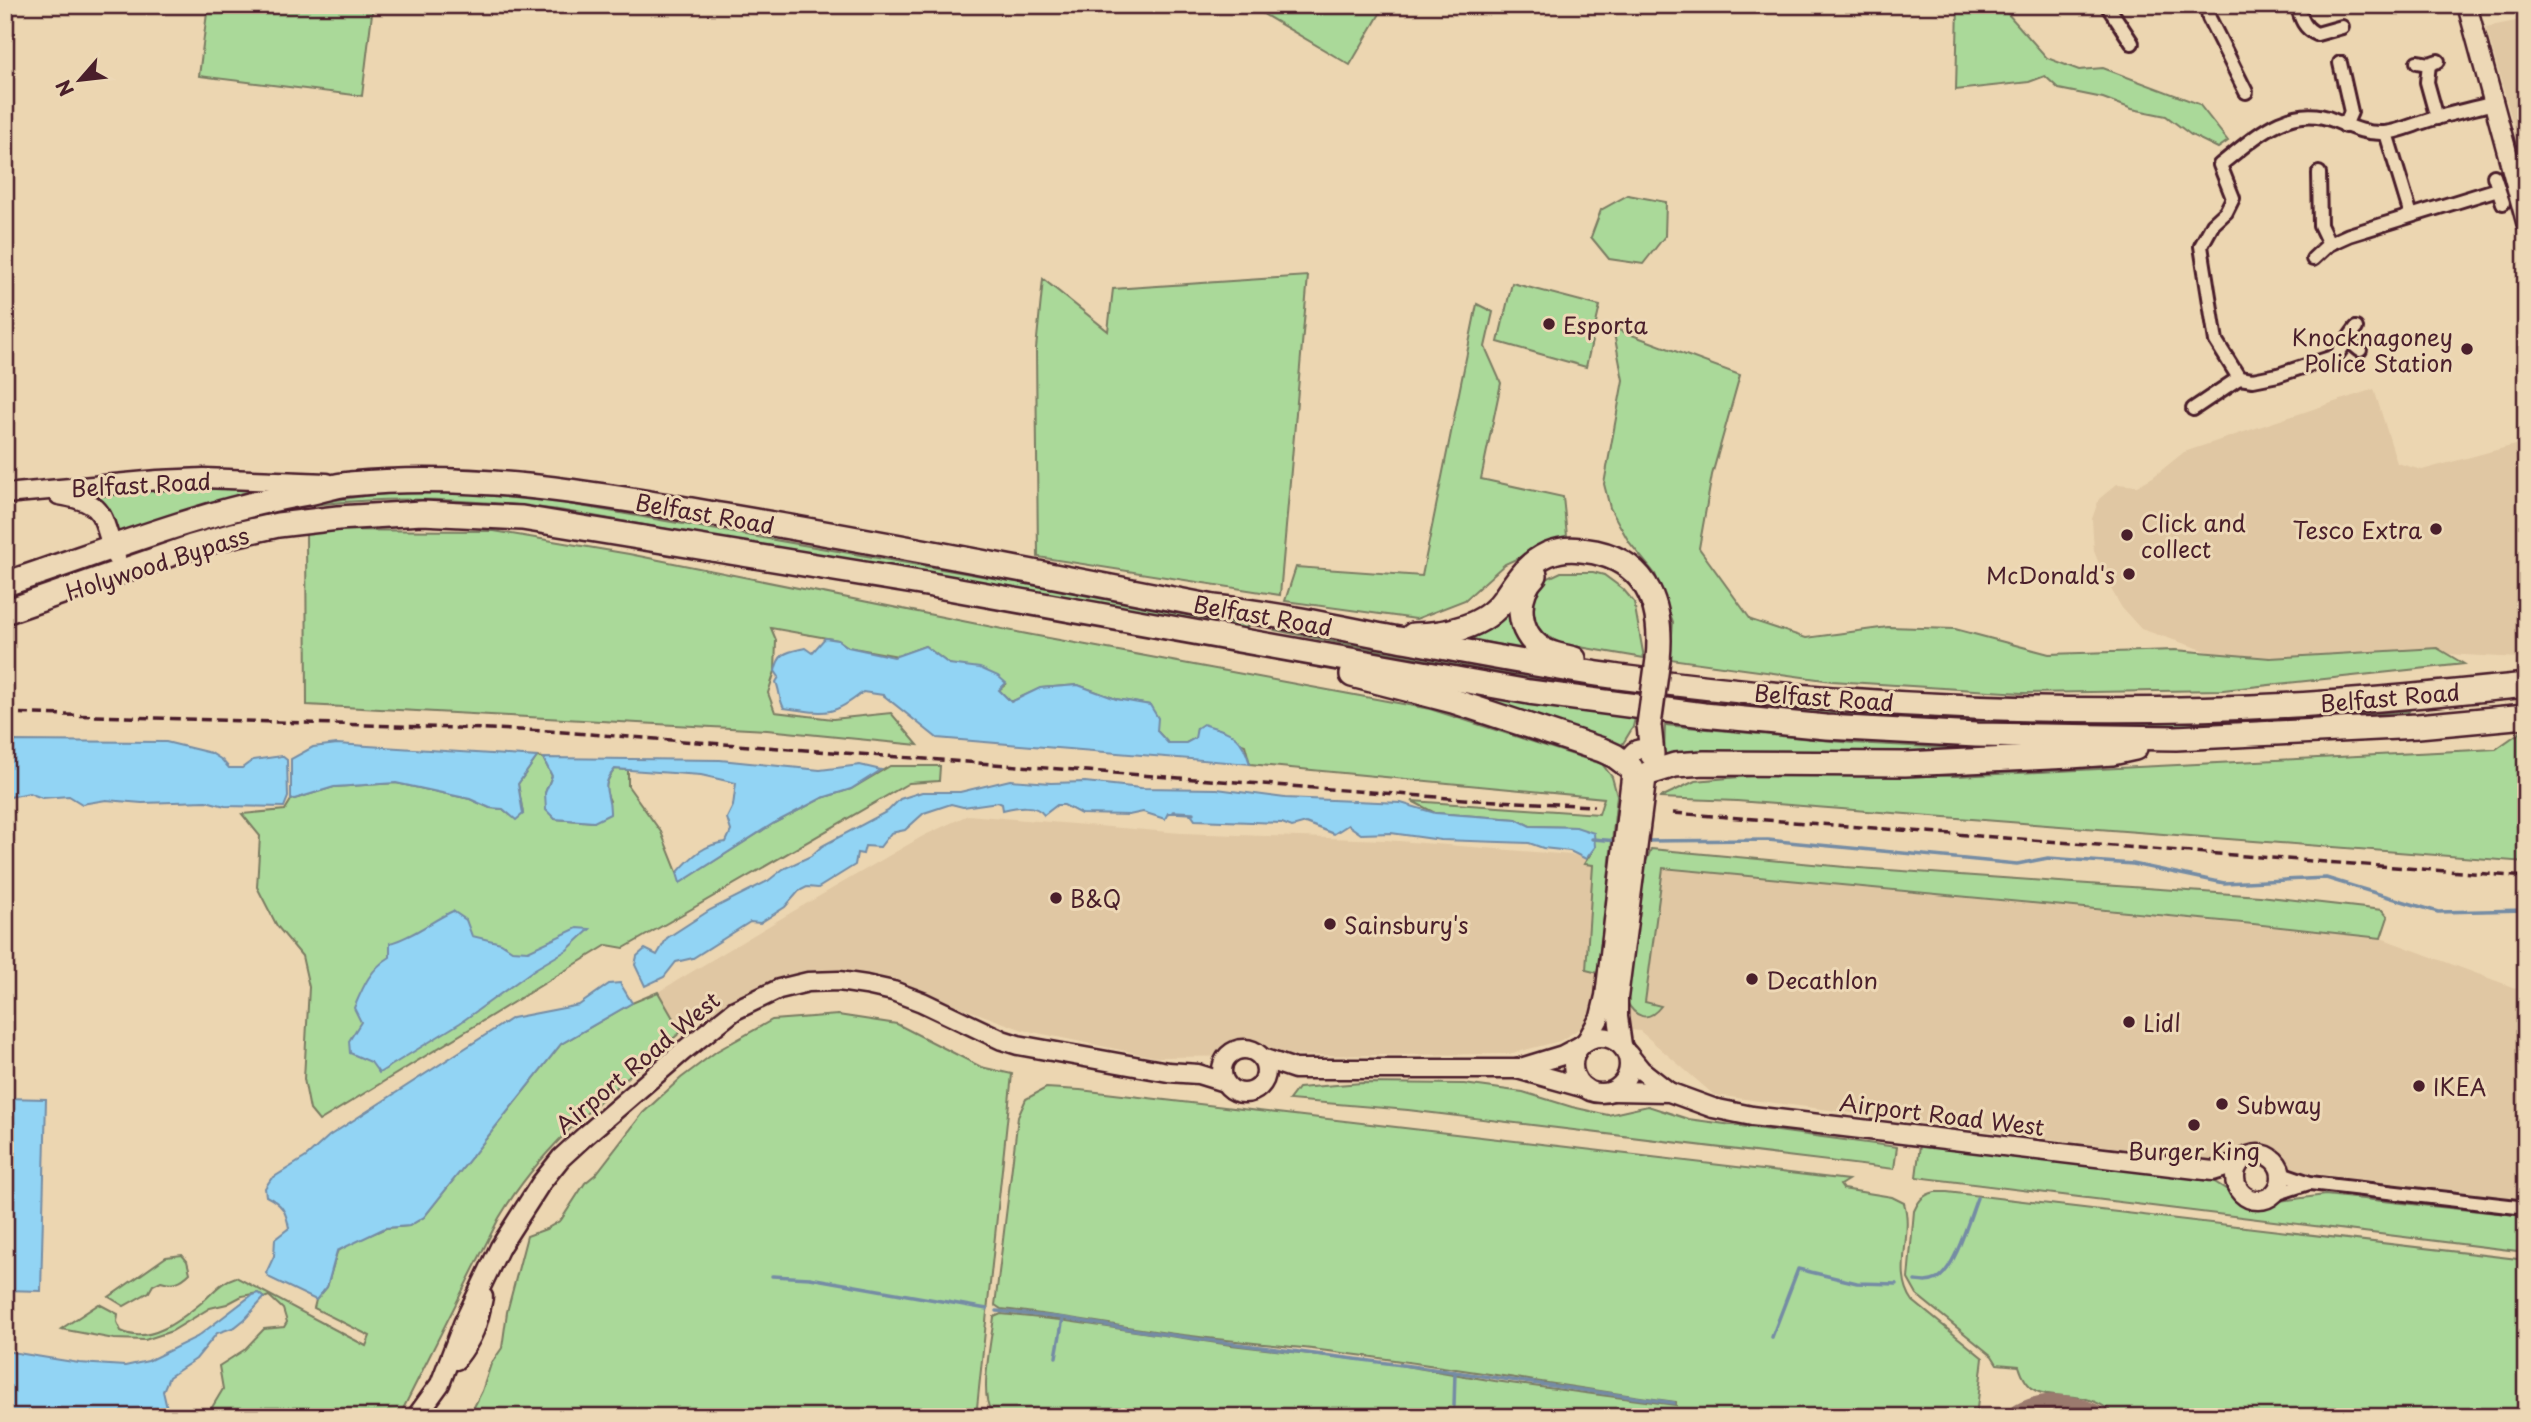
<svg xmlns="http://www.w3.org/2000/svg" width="2531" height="1422" font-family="'Playpen Sans',sans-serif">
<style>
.built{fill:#e0c7a3}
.green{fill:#aad999;stroke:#7a7c62;stroke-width:2}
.water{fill:#92d4f4;stroke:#758ca4;stroke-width:2}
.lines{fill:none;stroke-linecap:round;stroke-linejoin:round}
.stream{stroke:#758ca4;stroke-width:3.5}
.taxiway{stroke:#9b7a6e;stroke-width:28}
.street-casing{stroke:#4a1f2b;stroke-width:18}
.secondary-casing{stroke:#4a1f2b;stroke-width:23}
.highway-casing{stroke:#4a1f2b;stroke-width:28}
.street{stroke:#edd8b6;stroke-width:12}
.secondary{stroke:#edd8b6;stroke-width:18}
.highway{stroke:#edd8b6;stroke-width:23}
.rail{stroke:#4a1f2b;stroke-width:3.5;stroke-dasharray:10 5;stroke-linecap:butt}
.highway-bridge-casing{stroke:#4a1f2b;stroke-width:28;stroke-linecap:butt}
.highway-bridge{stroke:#edd8b6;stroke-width:23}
.poi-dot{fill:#4a1f2b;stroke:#edd8b6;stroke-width:2.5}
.labels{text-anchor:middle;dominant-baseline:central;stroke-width:6;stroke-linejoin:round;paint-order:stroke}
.poi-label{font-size:23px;fill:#4a1f2b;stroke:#edd8b6;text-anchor:start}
.street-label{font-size:23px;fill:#4a1f2b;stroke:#edd8b6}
</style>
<rect width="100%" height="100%" fill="#ecd6b1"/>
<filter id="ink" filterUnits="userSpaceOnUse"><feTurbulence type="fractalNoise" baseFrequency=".0143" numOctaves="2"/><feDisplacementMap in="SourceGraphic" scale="14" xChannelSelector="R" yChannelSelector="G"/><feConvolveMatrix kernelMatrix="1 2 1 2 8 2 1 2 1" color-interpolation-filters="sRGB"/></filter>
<g filter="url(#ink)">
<g class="built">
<path d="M2526,19V171L2486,27Z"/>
<path d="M2374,389L2397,463L2422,470L2526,442V655L2519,658L2391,651L2356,655L2233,660L2141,629L2122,608L2104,577L2094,551L2092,519L2099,499L2117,484L2137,486L2153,477L2184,452Z"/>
<path d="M968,815L1181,833L1386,840L1609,858L1644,867L1626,1000L1661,1006L1645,1002L1662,868L2381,938L2526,992V1201L1714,1095L1640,1031L1585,1025L1560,1041L1509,1054L1155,1057L1023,1030L900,985L834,970L766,983L725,1004L681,1032L658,992L792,912L923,836Z"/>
</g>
<g class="green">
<path d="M208,5H373L362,96L199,76Z"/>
<path d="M1248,5H1385L1350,65Z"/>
<path d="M1958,5H2000L2047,58L2079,70L2103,68L2199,104L2228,141L2218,148L2191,135L2166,116L2132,109L2103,98L2059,89L2045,76L2029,82L1956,90Z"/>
<path d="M1628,195L1666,202L1665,236L1643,264L1609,259L1591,237L1601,210Z"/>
<path d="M1308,276L1280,595L1038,557L1036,349L1043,279L1108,331L1113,289Z"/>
<path d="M1512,283L1600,306L1586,367L1498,342Z"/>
<path d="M1477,304L1493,312L1485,347L1501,383L1481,479L1563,497L1567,536L1505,564L1465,600L1416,619L1285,601L1296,567L1422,576Z"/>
<path d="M1613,328L1740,375L1712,475L1699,548L1751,620L1806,638L1888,627L1955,629L2049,654L2175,650L2270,658L2437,648L2464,664L2223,690L2022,693L1832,681L1670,659L1673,622L1655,574L1629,542L1610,508L1604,484L1623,380Z"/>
<path d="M277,488L117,536C106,510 104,495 73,491Z"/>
<path d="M440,491L557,502L1239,621L1249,625L1244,630L559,510C458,497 352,493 251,516C212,525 173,539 134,552L133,549L258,511L371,495Z"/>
<path d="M306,530L494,531L629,554L1027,634L1430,709L1602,764L1612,777L1617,795L1598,973L1586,970L1593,865L1584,864L1595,847L1576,827L1530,826L1516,819L1435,813L1412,801L1599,814L1604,798L1250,764L1245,745L1197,728L1196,738L1186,743H1168L1157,731L1150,705L1116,699L1078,685L1041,688L1011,702L999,690L1006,684L949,664L925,646L898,656L848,647L838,640L771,628L776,640L775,671L768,693L775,712L833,719L891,713L918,745L767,730L307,705Z"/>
<path d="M1561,572H1593L1604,575L1623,589L1634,602L1644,658L1562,644L1541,632L1533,619L1532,597L1542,581Z"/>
<path d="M1518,584L1537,654L1465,637Z"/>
<path d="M1277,628L1426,655L1758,703L1760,707L1756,710C1594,692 1435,663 1275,630Z"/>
<path d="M1461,692L1635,718L1633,727L1619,750Z"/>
<path d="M1776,706C1986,725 2199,729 2409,711L2404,719L2191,730L2065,729L1819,717L1778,711L1775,710Z"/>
<path d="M1665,725L1853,743L2005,751L1671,756L1664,755Z"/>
<path d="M2526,728V862L1737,801L1659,798L1695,781L1762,775L1957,776L2496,749Z"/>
<path d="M537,757L543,758L552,776L545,793L555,819L594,822L610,801C603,788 606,781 615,769L628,770V786L661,832L681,882L774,823L822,798L851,789L890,766H940L939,781L909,783L624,948L607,945L319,1121L310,1110L304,1079L309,987L302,956L277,926L257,887L260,836L242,814L285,810L291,800L334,787L396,783L470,799L490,808L503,809L510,815L523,814L518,784Z"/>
<path d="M1651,849L1845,867L2260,896L2382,910L2388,917L2381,938L2253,924L1663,868L1645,1002L1661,1006C1648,1023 1635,1018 1626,1000L1644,867Z"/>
<path d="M658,992L681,1032C613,1090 545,1140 499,1218L399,1417H215L211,1409L223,1389L219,1366L244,1350L264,1329L284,1327L287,1322L283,1309L269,1296L264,1298L258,1293L242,1296L227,1304L210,1308L172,1331L145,1340L114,1339L61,1329L99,1304L118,1314L117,1322L121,1331C149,1345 179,1321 201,1303C214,1292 220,1282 236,1277L366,1346L370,1336L314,1308L316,1300L327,1287L337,1252L351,1243L386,1228L409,1226L424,1217L561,1044L632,1003Z"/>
<path d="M838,1015L897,1024L981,1067L1012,1074L976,1417H469L482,1391L491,1364L502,1348L507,1312L527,1236L546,1229L561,1220L585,1183L596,1174L643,1113L681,1078L717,1051L772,1020Z"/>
<path d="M1362,1083L1464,1084L1523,1092L1572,1107L1608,1115L1648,1106L1688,1119L1897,1147L1894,1169L1408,1110L1289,1100L1298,1088Z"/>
<path d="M1046,1088L1080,1090L1848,1180L1840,1185L1843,1189L1892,1197L1904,1203C1914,1235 1892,1272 1913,1301L1983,1358L1976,1417H1018C1010,1416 997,1416 991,1410C979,1396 992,1336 994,1317L1001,1314L1060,1320L1231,1345L1387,1363L1495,1381L1676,1405V1402C1555,1385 1434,1364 1312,1349C1267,1344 1221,1340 1175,1334C1117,1326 1060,1315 1001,1309L995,1305L996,1297L1018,1117L1026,1099Z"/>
<path d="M1920,1145L2213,1181L2242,1199L2257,1204L2325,1195L2526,1216V1252L1916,1177Z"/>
<path d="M1935,1192H1947L2526,1260V1417H2118C2108,1408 2097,1401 2083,1398C2053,1392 2030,1403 2019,1366L1997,1364L1992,1356L1917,1295L1908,1279L1914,1211C1919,1200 1923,1195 1935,1192Z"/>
<path d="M182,1255L187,1261L190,1273C181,1282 173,1285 161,1281L153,1285L149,1292L124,1306L109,1297L166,1257Z"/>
</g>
<g class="water">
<path d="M825,638L838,640L848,647L894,657L925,646L949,664L980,668L998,676L1006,683L999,690L1011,702L1040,688L1078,685L1116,699L1150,705L1158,718L1157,731L1168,743H1186L1195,738L1197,728L1203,724C1232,733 1241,733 1250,764L937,738L883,695L863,692C831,718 824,713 784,708C779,700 780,691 776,682L779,677L775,671C779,652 787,652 805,648L812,653Z"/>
<path d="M5,741L166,742L211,753L222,760L229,768H242L253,760L282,756L287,760L288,797L284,807L225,806L206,801L142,803L106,800L82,804L69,796L42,798L29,793L5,798Z"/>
<path d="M337,744L537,757L518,784L523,814L516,820L503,809L490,808L470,799L396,783L334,787L291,800V759L313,747Z"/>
<path d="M543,758L720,760L820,770L860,765L881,770L851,789L822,798L774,823L680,883L677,873C691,857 704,844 726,842L731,831L727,818L733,806L736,783L701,775L615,769C598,789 611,792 610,814L594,822L555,819L546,810L545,793L552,776Z"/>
<path d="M1010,780L1051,783L1085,782L1141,788L1217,789L1285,798L1401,803L1435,813L1516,819L1530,826L1576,827L1594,833L1595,847L1586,859L1570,851L1543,848L1529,843L1441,840L1391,833L1361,834L1348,825L1334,834L1306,823L1292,827L1282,823L1195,820L1190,813H1168L1165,819L1143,812L1129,815L1081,814L1064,805H1057L1044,815C1036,803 1016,807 1003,810L1002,804L998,802L963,807L951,804L924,813L905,830L891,833L880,847L865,846L863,854L857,853L855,865L818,888L807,887L799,891L785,907L760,923L750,922L693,958L676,962L664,977L645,986L635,965L637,956L645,949L657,955L667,938L710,910L768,881L783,869L811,856L822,846L888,811L900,799L922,792H960Z"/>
<path d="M453,911L466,920L472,936L501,943L512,950L528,951L577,928L590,929L567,950L535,969L460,1023L379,1073L371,1062L350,1053L349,1041L361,1022L354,1008C363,987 370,969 390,957V943C413,937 431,921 453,911Z"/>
<path d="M620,983L632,1003L561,1044L424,1217L409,1226L385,1228L337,1251L327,1287L316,1300L270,1278L266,1273L274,1256L275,1239L289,1228C286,1211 282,1204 266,1196L265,1188L271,1179L306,1157L329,1136L512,1018L579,1005L609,984Z"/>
<path d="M5,1098L46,1099L41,1291L5,1290Z"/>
<path d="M258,1293L264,1298L245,1319L235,1327L217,1333L196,1359L169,1377L163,1391L169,1417H5V1351L79,1363L125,1366L148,1361L197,1337L252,1295Z"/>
</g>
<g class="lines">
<g class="stream">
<path d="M1173,812L1193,813"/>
<path d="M1592,839L1619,841"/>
<path d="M1644,841L1768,840L2017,864L2048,858L2133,864L2224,883L2326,878L2438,912L2526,910"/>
<path d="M772,1276L810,1278L987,1309"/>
<path d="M1915,1281C1923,1282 1929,1283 1937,1279C1955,1269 1969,1219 1977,1198"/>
<path d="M997,1311L1063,1318"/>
<path d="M1772,1337L1798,1269L1857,1283L1897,1284"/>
<path d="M1056,1357L1063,1318C1193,1341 1324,1354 1455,1372"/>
<path d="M1454,1406L1455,1372L1674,1403"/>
</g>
<path class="taxiway" d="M2022,1417C2044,1405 2069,1406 2091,1417"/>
<defs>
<g id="street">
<path d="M2107,5L2132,43"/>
<path d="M2207,5L2209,18L2246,92"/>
<path d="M2297,5C2301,18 2304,29 2317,34L2342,27"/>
<path d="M2417,62L2429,64L2438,61"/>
<path d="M2340,63L2351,112L2345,126"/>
<path d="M2429,64L2427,82L2437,118"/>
<path d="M2386,133L2411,215"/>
<path d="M2319,173L2320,225L2329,244"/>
<path d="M2494,176L2503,203"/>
<path d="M2313,259L2329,244L2349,235L2498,189"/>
<path d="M2356,328L2336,356L2278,375L2253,380L2239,378L2216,341L2201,246L2213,224L2226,212L2233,198L2220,165C2252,140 2289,102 2333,120C2351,127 2365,134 2384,133C2398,132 2413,125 2426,121C2448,114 2471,109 2494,103"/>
<path d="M2348,340L2360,350"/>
<path d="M2193,409L2239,378"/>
<path d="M2281,1173L2310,1183L2526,1208"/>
<path d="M2275,1194L2309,1183"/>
</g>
<g id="secondary">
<path d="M2467,5L2526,222"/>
<path d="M5,494L158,480L204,478L327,483"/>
<path d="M59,495C109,503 100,517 116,557"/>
<circle cx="1642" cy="762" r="13"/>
<circle cx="1601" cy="1065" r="28"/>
<path d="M1587,1040L1600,1017L1605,996L1632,769"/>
<path d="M1622,1045L1618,1017V998L1647,774"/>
<circle cx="1244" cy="1071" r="22"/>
<path d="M1628,1054L1641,1070L1669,1092"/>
<path d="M1262,1058L1295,1069H1517L1585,1088"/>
<path d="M1517,1069L1563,1055L1580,1046"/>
<path d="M1613,1091L1669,1092L1713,1108L1752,1116L2213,1171L2239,1163"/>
<circle cx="2258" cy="1177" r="23"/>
<path d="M456,1360C474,1337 478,1324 483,1297"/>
<path d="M416,1417L440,1384L463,1324L500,1247L541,1183L561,1158L585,1136L682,1052L735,1010L779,989L808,982L839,981L866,985L893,991L922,1002L1002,1040L1018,1045L1168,1072L1198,1074L1224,1082"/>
</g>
<g id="highway">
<path d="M1535,575C1514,596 1517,633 1542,649C1551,655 1564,656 1574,659"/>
<path d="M5,584C105,551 204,510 308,493C322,490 336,485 350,484C482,471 609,496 738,518C897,545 1056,576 1214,607C1269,613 1323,624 1377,635C1458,650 1538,666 1619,677C1842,706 2070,717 2294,705C2372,701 2449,693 2526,685"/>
<path d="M5,612L191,547L233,535L278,525L338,518L422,513L522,518L926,584L1529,692L1704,715L1826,727L1976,735L2176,738L2418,726L2526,716"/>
<path d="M1413,635C1445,635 1485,627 1504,599C1517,580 1526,564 1548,554C1565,547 1578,549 1595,552C1650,564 1663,609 1658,659"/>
<path d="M1352,675L1453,701L1602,750L1615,756L1631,768"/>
<path d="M1649,725L1652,754"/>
<path d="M1649,773L1675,765L1704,763L1905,764L2071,756L2112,753L2135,748"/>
</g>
</defs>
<use href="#street" class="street-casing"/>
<use href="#secondary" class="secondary-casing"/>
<use href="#highway" class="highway-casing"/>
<use href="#street" class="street"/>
<use href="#secondary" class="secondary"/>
<use href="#highway" class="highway"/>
<g class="rail">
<path d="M5,713L549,731L1477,800L1594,806"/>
<path d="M1673,813L2526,877"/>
</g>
<defs>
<path id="highway-bridge" d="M1649,725L1658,659"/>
</defs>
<use href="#highway-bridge" class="highway-bridge-casing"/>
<use href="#highway-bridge" class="highway-bridge"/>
</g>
</g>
<g class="poi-dot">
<circle cx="1549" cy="324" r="7"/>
<circle cx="2467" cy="349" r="7"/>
<circle cx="2436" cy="529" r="7"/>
<circle cx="2127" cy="535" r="7"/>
<circle cx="2129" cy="574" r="7"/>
<circle cx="1056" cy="898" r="7"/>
<circle cx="1330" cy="924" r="7"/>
<circle cx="1752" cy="979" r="7"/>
<circle cx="2129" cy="1022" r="7"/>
<circle cx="2419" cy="1086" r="7"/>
<circle cx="2222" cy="1104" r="7"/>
<circle cx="2194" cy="1125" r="7"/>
</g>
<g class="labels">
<g class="poi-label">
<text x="1563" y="324">Esporta</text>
<text x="2453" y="336" text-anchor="end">Knocknagoney<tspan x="2453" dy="26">Police Station</tspan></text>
<text x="2141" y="522">Click and<tspan x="2141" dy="26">collect</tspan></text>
<text x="2422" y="529" text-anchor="end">Tesco Extra</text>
<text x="2115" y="574" text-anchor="end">McDonald's</text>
<text x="1070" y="898">B&amp;Q</text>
<text x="1344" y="924">Sainsbury's</text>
<text x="1766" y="979">Decathlon</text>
<text x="2143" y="1022">Lidl</text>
<text x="2433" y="1086">IKEA</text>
<text x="2236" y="1104">Subway</text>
<text x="2194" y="1150" text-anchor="middle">Burger King</text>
</g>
<g class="street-label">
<text transform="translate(141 484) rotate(-3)">Belfast Road</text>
<text transform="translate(705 513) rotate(10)">Belfast Road</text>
<text transform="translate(157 563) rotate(-18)">Holywood Bypass</text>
<text transform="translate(1263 615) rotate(10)">Belfast Road</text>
<text transform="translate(1824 697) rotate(4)">Belfast Road</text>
<text transform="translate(2390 697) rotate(-5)">Belfast Road</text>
<text transform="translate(637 1062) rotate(-40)">Airport Road West</text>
<text transform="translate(1942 1114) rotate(7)">Airport Road West</text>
</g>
</g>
<rect width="2531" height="1422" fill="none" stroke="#edd8b6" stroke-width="28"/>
<rect x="14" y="14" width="2503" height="1394" fill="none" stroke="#4a1f2b" stroke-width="2.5" filter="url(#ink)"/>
<g transform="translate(80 80) rotate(242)" stroke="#edd8b6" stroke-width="5" paint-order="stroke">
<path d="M0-5L12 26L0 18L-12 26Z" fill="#4a1f2b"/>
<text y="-10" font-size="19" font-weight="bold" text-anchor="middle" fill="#4a1f2b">N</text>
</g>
</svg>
